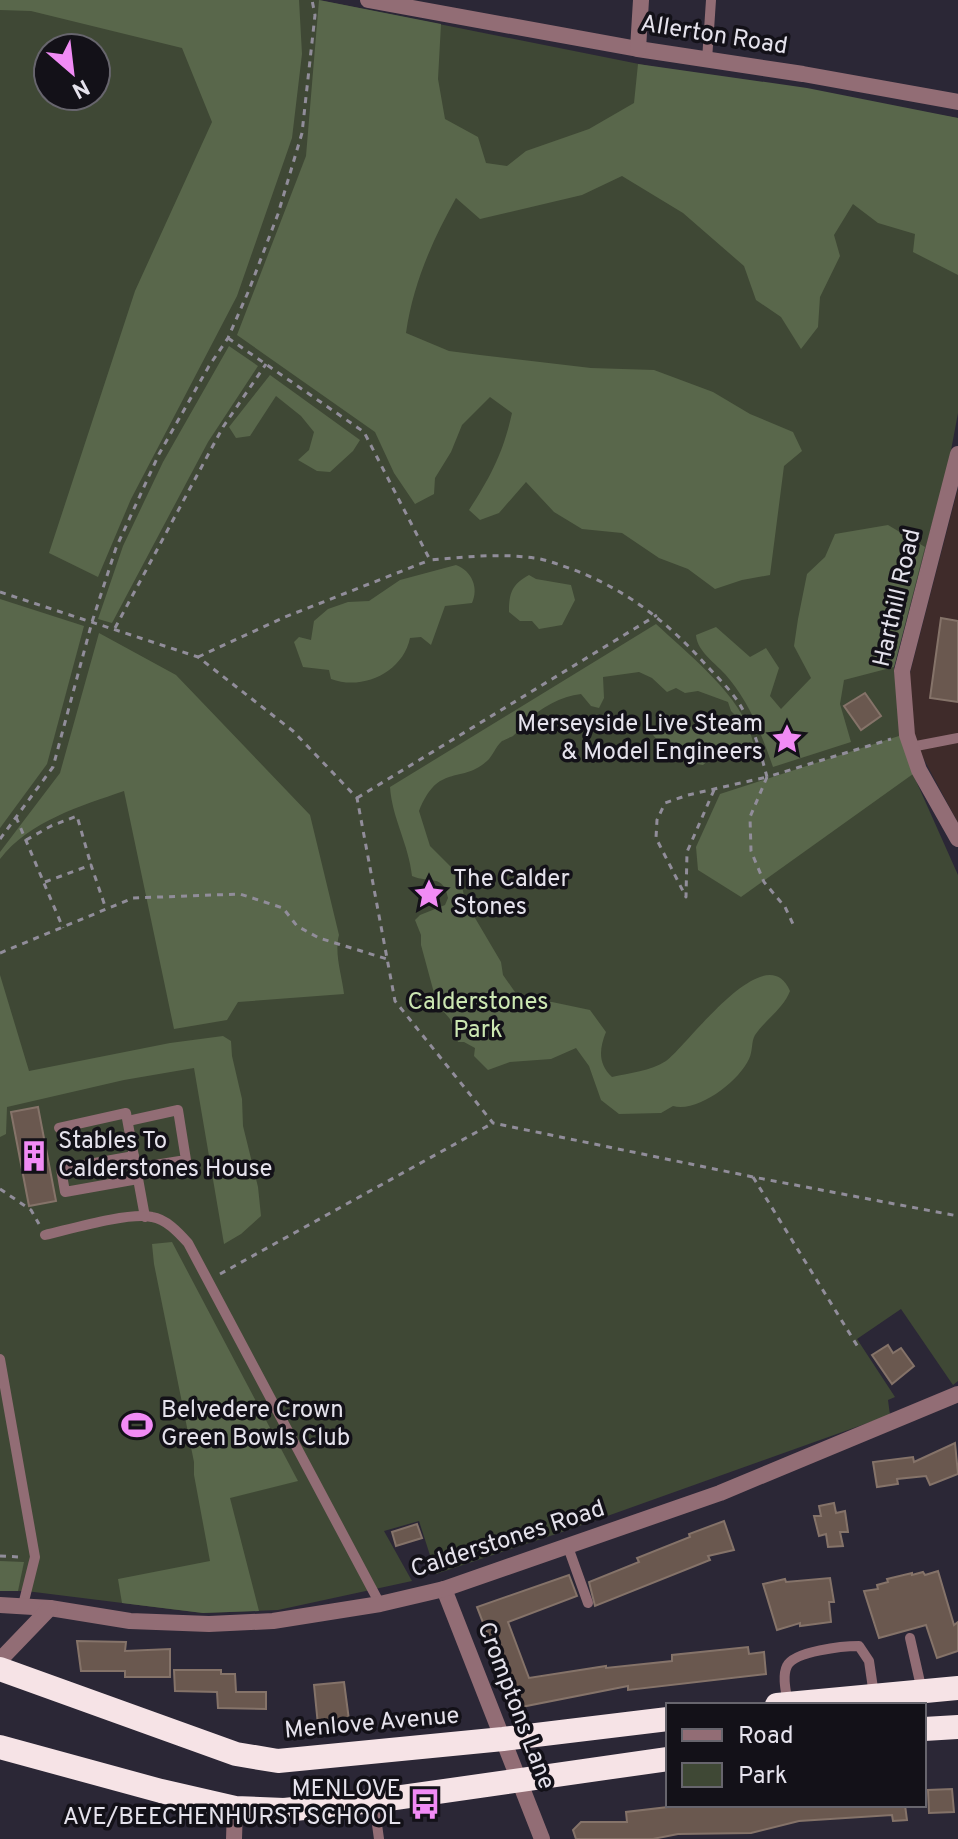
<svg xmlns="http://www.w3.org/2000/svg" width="958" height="1839" font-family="Overpass,sans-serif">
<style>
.education{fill:#3f2b2a}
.green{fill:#3f4835;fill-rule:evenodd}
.forest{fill:#59674b}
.building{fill:#6a584f;stroke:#857369;stroke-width:2}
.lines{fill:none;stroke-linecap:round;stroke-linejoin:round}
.path{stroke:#918d9a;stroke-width:3;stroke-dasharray:6 6;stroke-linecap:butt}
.lane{stroke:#926d75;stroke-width:10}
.street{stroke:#926d75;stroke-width:16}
.highway{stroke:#f6e3e6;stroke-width:24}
.labels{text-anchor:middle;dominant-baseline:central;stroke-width:7;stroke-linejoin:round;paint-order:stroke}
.street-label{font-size:24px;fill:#e5e2ec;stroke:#131118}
.poi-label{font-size:24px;fill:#e5e2ec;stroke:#131118;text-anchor:start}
.park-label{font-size:24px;fill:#cce7b2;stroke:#131118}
</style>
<rect width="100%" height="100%" fill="#2b2736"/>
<path class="education" d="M958,488V823L912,737L909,677Z"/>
<path class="green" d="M0,0H319L649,66L958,118V413L949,461L894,667L902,735L913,774L958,875V1381L953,1385L901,1309L857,1339L895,1397L888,1400L890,1415L571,1529L436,1574L419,1521L384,1531L412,1581L278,1610L203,1613L26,1591H0ZM48,48H96V96H48Z"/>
<g class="forest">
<path d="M0,0H299L302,54L292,138L237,296L131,499L98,577L49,553L135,291L212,122L182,48L31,11L0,10Z"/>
<path d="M319,0L441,24L438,79L445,119L478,137L486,163L507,166L526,151L589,129L634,103L638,64L807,88L958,118V275L913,252L915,234L878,223L853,204L834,235L840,256L820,297L818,327L801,349L781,317L756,300L744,266L683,213L622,176L582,195L480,219L456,198C432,241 413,284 406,333L449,351L480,355L591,368L654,370L713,392L750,414L793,432L802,451L784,466L770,575L742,580L715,589L688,569L659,558L622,533L582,529L554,512L526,482L499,513L480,520L469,510C491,476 503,453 512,413L490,397L462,425L451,452L435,478L434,494L415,504L394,473L375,432L237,335L306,156Z"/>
<path d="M229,346L258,366L208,442L112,623L98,619L123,546L163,462Z"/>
<path d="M270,375L360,440L353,451L330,472L317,471L298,460L309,450L314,432L301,416L276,396L250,436L236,438L229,427Z"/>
<path d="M888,525L925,547L894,667L844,680L840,704L851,742L773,767C762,736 751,706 730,680C720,666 697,653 696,635L716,627L750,657L766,648L779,668L770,696L781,709L811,678L794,646L798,619L807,574L825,557L835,534Z"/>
<path d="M456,565C472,571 479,588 472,603L445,606L431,645L421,637L410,638C403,672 363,691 331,679L329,670L303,667L294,642L299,637L311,640L314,621L328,609L348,602L369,601L400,580Z"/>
<path d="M529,575L536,579L571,585L575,600L562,625L539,629L532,621H520L509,612C509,593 512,584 529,575Z"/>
<path d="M0,599L84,626L47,764L0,828Z"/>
<path d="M656,624C686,652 734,690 749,729C752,737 754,746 756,754L747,747L712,757L703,765L697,764L690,751C674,746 661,748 651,732L661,727L680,729L719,720L743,723L731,711L728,702L698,691L685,693L676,688L667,692L652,678L639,672L603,677L604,698L599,708L591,706L581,694C561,696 541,708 525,722C521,726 518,732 513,736C511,737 504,740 502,741C495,747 493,756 487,761C460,785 439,762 419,811L430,846L460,876L465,901L501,962L503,975L522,1002H552L590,1010L606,1032C599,1049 598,1064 612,1077C630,1073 650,1071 666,1061C687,1046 766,934 790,991C783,1009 766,1019 755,1035C751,1042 753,1051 749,1059C739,1081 698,1113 673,1106L661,1113L619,1114L601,1100L589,1066L576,1048L551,1059L510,1062L488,1070L474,1056L475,1048L464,1042H458L450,1019L437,1004L421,945V935L415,920L420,915L445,905L448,898C443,873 430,884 412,876C409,845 392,818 390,787Z"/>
<path d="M99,633L176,675L310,815L339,935C334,954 342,975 344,994L238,1002L227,1020L174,1029L124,791C81,806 29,821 0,859V852L60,773Z"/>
<path d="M902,735L913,774L741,897L698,870L696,847L720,794Z"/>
<path d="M0,975L29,1071L170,1043L223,1036L231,1041L232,1056L242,1099L243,1126L258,1187L261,1216L241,1234L224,1244L194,1068L124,1080L7,1107L6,1134L0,1137Z"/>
<path d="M172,1242L298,1481L230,1498L259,1611L203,1613L122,1603L118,1579L210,1561L194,1475V1462L154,1264L152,1244Z"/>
<path d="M0,1561L24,1562L18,1591H0Z"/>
</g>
<g class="building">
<path d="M941,618L958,621V702L930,698Z"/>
<path d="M865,693L881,716L861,730L844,706Z"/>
<path d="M38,1107L56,1201L29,1206L11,1112Z"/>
<path d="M888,1345L893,1353L901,1348L914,1366L892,1384L872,1355Z"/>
<path d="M955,1443L958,1474L930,1485L926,1476L897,1479L898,1484L877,1487L873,1462L913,1457L914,1462Z"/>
<path d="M834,1503L836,1513L845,1511L848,1532H840L843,1546L828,1547L826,1534L819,1536L814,1516H821L819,1506Z"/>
<path d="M724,1521L734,1550L708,1556L710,1560L595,1606L589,1582L639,1562L637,1558L690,1537L689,1534Z"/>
<path d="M417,1524L422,1538L396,1546L392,1532Z"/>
<path d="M938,1571L954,1625L958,1622V1651L937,1658L926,1625L879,1638L864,1591L878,1589L877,1585L888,1582L887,1579L912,1573V1575L923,1572L925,1575Z"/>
<path d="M569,1575L577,1596L508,1622L529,1678L606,1666V1668L672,1661V1655L748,1647L749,1654L764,1652L766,1674L628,1690V1686L516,1708L477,1607Z"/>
<path d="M830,1578L834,1602H829L831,1622L800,1626V1623L777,1630L763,1584L785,1579L786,1582Z"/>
<path d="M77,1641L126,1642L125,1651L170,1649V1677H125V1671H81Z"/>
<path d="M174,1670H221V1674H235L236,1692H266V1709L218,1708L217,1692L175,1691Z"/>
<path d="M344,1682L349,1720L318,1725L314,1685Z"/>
<path d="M952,1789L954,1812L929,1813L928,1790Z"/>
<path d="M685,1805H905L907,1820L893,1821L892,1815L799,1821L751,1833L678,1834L653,1839H576L573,1830L581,1822H627L626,1812Z"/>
</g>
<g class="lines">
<g class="path">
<path d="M228,338L364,432L430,560C465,557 500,553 534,558C544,559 554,563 563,566C622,586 666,620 707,666C721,681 736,695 745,714C756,734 761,755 767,777L891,739"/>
<path d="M0,592L198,657L293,731L357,798L395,1001L493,1123L753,1177L958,1216"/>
<path d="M115,628L223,427L266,364"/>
<path d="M198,657L285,617L430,560"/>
<path d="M767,777L750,817L751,851L764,882L785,907L793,924"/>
<path d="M714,790L687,852L686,897L656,838L657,820L665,803L688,795L767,777"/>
<path d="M357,798L657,615"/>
<path d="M16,817L63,928"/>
<path d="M0,839L53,767L92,622L116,548L159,454L209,366L228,338L249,290L278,214L302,133L315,15L312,0"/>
<path d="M26,840L51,826L77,816L91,865"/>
<path d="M45,882L91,865L106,909"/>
<path d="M0,953L133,898L240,894L283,908L297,926L319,938L387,959"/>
<path d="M753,1177L858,1347"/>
<path d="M0,1189L31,1210L39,1224"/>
<path d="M220,1274L493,1123"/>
<path d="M0,1556L20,1557"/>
</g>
<g class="lane">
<path d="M707,60L711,0"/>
<path d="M911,747L958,738"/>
<path d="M128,1121L178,1110L186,1160L136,1168"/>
<path d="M59,1128L126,1113L145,1217"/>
<path d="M134,1156L61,1169L65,1192L138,1179"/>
<path d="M45,1235C71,1229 128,1212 152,1217C166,1219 178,1232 188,1243L380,1604"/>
<path d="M0,1359L35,1557L23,1605"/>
<path d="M568,1547L588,1603"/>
<path d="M910,1638L922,1691"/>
<path d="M788,1704C786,1692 782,1676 787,1666C794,1651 844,1646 859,1646L869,1661L874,1695"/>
<path d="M374,1803L379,1839"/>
</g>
<g class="street">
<path d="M368,0L638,49L803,74L958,102"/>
<path d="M638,49L641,0"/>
<path d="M958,454L902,671L907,735L919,770L958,839"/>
<path d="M444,1589L542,1839"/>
<path d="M0,1605L50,1608L130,1621L209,1624L273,1621L380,1604L444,1589L720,1493L958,1394"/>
<path d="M0,1660L50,1608"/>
<path d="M234,1839L235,1808"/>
</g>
<g class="highway">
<path d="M0,1669L236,1754L278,1761L503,1739L668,1719"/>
<path d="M777,1705L958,1688"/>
<path d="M924,1729L958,1727"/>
<path d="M0,1747L161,1791L235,1808L284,1810L374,1801L668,1759"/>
</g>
</g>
<defs>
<symbol id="sight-bare" viewBox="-9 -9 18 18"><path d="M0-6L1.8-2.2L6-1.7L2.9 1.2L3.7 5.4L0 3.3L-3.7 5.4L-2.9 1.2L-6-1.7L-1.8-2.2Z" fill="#f18bf5" stroke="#131118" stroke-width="2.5" paint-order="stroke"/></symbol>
<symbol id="building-bare" viewBox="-9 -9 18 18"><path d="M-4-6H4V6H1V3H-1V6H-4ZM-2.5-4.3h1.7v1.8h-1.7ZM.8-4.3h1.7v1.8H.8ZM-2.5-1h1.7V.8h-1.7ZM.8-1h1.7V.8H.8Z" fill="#f18bf5" stroke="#131118" stroke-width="2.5" paint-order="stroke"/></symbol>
<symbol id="stadium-bare" viewBox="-9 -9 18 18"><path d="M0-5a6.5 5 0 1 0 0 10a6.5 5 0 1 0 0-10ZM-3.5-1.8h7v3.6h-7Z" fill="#f18bf5" stroke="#131118" stroke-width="2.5" paint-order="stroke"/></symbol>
<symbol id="bus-bare" viewBox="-9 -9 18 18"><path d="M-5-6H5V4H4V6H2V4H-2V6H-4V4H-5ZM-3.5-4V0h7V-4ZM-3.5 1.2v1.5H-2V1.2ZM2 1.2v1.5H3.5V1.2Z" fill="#f18bf5" stroke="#131118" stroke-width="2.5" paint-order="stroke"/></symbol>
</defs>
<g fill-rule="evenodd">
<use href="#sight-bare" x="765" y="717" width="44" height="44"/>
<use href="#sight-bare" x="407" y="872" width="44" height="44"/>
<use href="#building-bare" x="12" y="1134" width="44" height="44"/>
<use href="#stadium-bare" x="115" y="1403" width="44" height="44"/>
<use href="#bus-bare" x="403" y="1782" width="44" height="44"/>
</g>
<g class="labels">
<g class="street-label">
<text transform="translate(714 36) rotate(9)">Allerton Road</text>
<text transform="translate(898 598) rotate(-77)">Harthill Road</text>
<text transform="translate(508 1540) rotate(-18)">Calderstones Road</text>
<text transform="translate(515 1706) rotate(69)">Cromptons Lane</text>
<text transform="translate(372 1724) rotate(-5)">Menlove Avenue</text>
</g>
<g class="poi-label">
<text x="763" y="725" text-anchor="end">Merseyside Live Steam<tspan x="763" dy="28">&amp; Model Engineers</tspan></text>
<text x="453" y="880">The Calder<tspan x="453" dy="28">Stones</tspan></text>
<text x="58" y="1142">Stables To<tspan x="58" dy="28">Calderstones House</tspan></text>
<text x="161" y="1411">Belvedere Crown<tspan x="161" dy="28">Green Bowls Club</tspan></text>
<text x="401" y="1790" text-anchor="end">MENLOVE<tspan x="401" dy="28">AVE/BEECHENHURST SCHOOL</tspan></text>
</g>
<g class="park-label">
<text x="478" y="1003">Calderstones<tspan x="478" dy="28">Park</tspan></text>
</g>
</g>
<rect x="666" y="1703" width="260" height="104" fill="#131118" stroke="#67656d" stroke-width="2"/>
<rect x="682" y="1729" width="40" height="12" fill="#926d75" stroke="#67656d" stroke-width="2"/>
<text x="738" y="1743" font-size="24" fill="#e5e2ec">Road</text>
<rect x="682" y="1763" width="40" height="24" fill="#3f4835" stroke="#67656d" stroke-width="2"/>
<text x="738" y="1783" font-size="24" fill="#e5e2ec">Park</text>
<g transform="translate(72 72) rotate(152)"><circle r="38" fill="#131118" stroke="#67656d" stroke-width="2"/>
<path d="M0-6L14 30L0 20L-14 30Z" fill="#f18bf5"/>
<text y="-12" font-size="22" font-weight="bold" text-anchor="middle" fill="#e5e2ec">N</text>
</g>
</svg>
